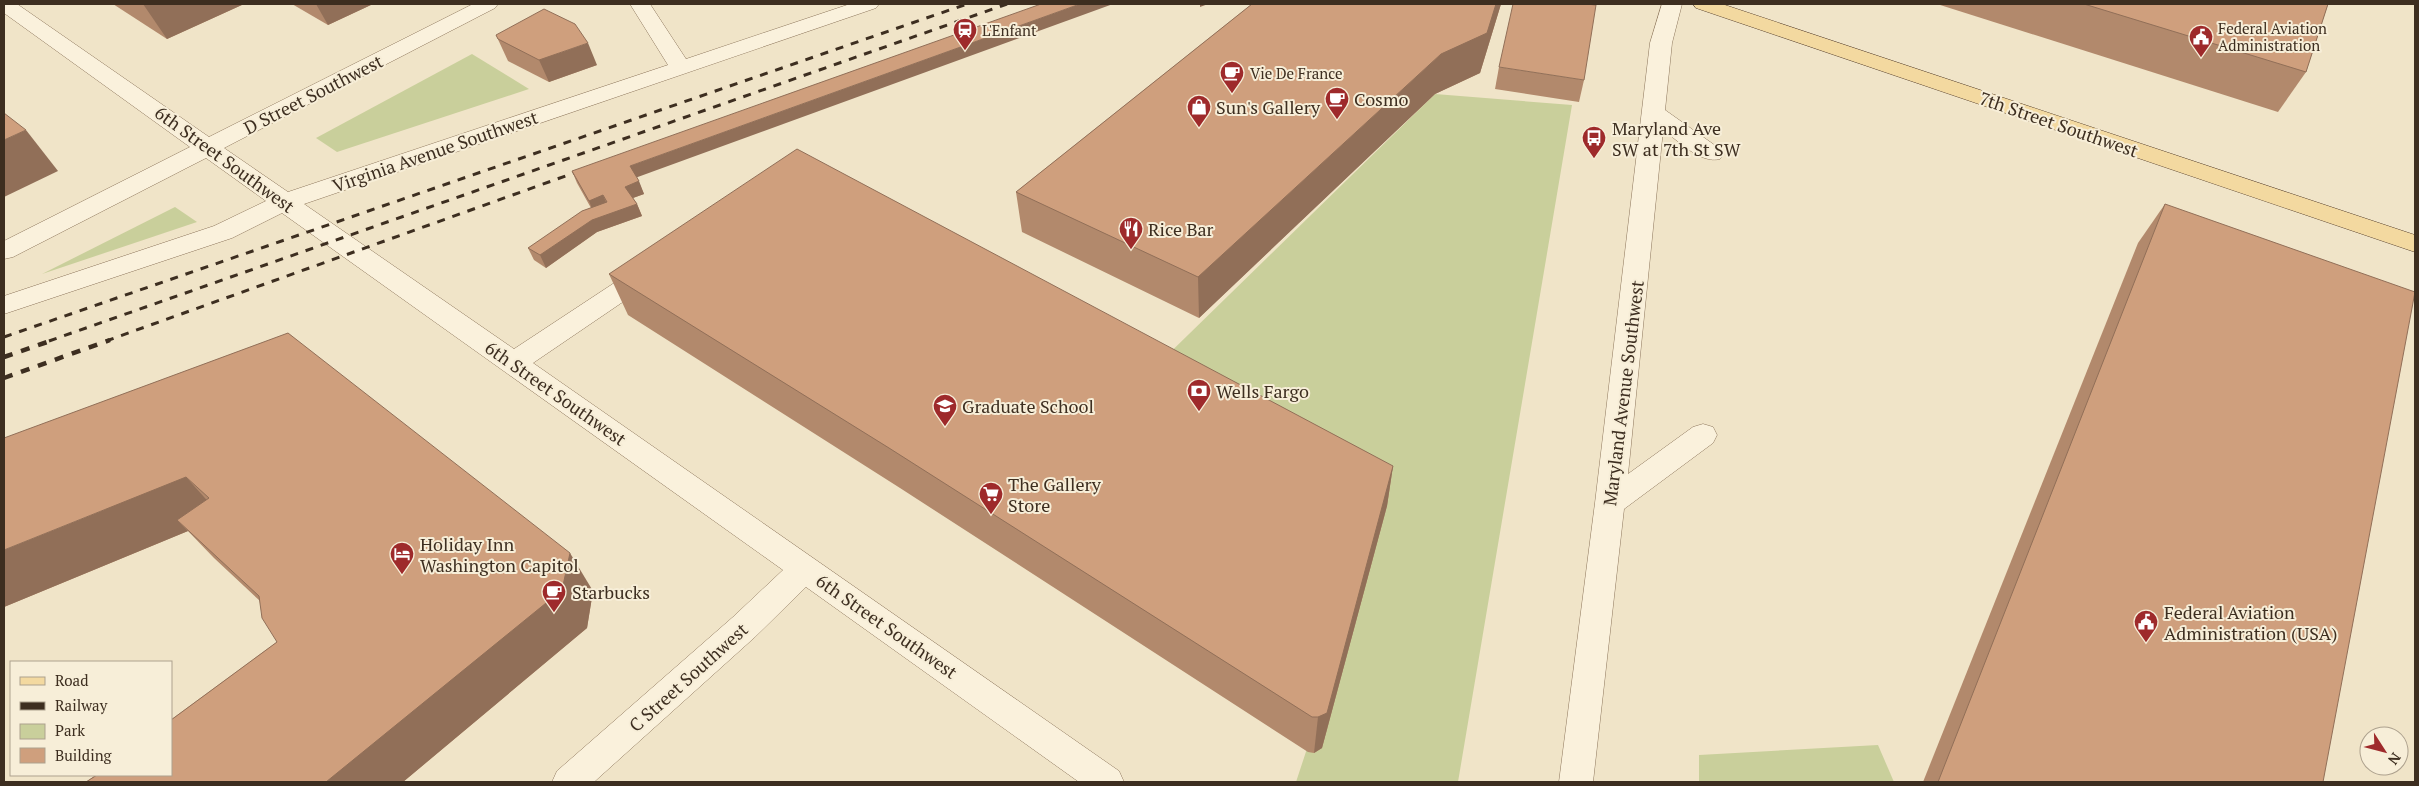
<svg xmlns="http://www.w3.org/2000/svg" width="2419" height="786" font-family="'PT Serif',serif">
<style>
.green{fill:#c9cf9b}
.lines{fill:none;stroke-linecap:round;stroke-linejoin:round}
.minor-casing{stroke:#8d765c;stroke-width:1}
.major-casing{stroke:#5b4430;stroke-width:1}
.minor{fill:#faf1dc;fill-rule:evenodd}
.major{fill:#f3d9a0;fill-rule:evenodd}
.rail-far1{stroke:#3d2e20;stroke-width:3;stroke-dasharray:8 8;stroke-linecap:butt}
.rail{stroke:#3d2e20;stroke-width:4.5;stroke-dasharray:9 9;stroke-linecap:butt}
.wall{fill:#b2896c}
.shaded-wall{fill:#916f58}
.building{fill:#cf9f7d;stroke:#916f58}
.labels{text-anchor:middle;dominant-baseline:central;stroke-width:4;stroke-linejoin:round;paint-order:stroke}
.far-poi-label{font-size:15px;fill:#3d2e20;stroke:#f7eed8;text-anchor:start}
.street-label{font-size:18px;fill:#3d2e20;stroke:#f7eed8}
.poi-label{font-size:18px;fill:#3d2e20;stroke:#f7eed8;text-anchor:start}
</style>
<rect width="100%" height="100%" fill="#f0e4c8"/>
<g class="green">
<path d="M472,54L529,89L337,152L316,138Z"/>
<path d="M1435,94L1572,105L1458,782H1296L1387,506L1147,375Z"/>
<path d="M175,207L197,222L42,274Z"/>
<path d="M1878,745L1894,782H1699V755Z"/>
</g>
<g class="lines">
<defs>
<g id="minor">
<path d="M4,4H17L209,137L473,4H498L495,8L224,148L288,192L668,65L630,4H650L686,59L850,4H879L876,8L304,204L514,349L640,266L649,263L658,266L662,272L658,278L533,363L1119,771L1124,782H1079L806,587L755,637L594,782H552L557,771L733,617L783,570L282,213L232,238L4,314V296L214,226L266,201L206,158L13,257L4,259V241L190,147L4,13Z"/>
<path d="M1662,4H1682L1672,43L1665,110L1720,149L1724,154L1720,159C1700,164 1679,141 1663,130L1628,474L1693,427L1703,424L1713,427L1717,435L1713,443L1624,509L1593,782H1559L1595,503L1650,43Z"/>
</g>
<path id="major" d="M1693,4H1722L2415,235V252L1696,8Z"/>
</defs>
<use href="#minor" class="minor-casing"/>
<use href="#major" class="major-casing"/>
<use href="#minor" class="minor"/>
<use href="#major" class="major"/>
<g class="rail-far1">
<path d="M4,337L967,4"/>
<path d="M49,341L1007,4"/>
<path d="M106,341L585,169"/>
</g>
<g class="rail">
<path d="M4,357L53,340"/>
<path d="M4,378L110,340"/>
</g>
</g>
<g class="wall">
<path d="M113,4H244L167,39Z"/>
<path d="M292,4H373L328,25Z"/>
<path d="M1252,4H1501L1480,73L1435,94L1199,318L1022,232L1016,192Z"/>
<path d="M1937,4H2328L2306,72L2278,112Z"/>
<path d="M496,35L597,65L549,82L508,61Z"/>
<path d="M1499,67L1584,80L1579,102L1495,89Z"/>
<path d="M572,171L637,178L644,194L633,198L637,204L642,216L597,232L546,268L534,260L528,248L591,208L577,183Z"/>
<path d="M2165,204L2323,782H1923L2138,243Z"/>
<path d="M609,274L1393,466L1387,506L1322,748L1314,753L1308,752L900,488L628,315Z"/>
<path d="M288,333L593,591L587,628L403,782H86L277,642L260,601L214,558L188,531L4,607Z"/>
</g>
<g class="shaded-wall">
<path d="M143,4H244L167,39Z"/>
<path d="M316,4H373L328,25Z"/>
<path d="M1080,4H1113L635,178L630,166Z"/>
<path d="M1200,4H1208L1200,7Z"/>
<path d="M1496,4H1501L1480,73L1435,94L1199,318L1198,277Z"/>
<path d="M588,43L597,65L549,82L539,60Z"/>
<path d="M26,130L58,171L4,197V140Z"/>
<path d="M639,181L644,194L630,199L625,187Z"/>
<path d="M603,195L608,207L594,214L589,201Z"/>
<path d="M637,204L642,216L597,232L546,268L540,255L592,220Z"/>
<path d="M1393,466L1387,506L1322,748L1314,753L1318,717Z"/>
<path d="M186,477L222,517L177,520L188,531L4,607V550Z"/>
<path d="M570,553L593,591L587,628L403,782H326Z"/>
</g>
<g class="building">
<path d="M1041,4H1080L630,166L639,181L625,187L637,204L592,220L540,255L528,248L582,211L607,202L603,195L589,201L572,171Z"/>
<path d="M1252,4H1496L1487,33L1441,54L1198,277L1016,192Z"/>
<path d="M1513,4H1586L1596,5L1584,80L1499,67Z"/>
<path d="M2084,4H2328L2306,72Z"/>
<path d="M544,9L575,24L588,43L539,60L498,39L496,35Z"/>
<path d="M4,113L26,130L4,140Z"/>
<path d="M797,149L1393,466L1327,713L1318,717H1312L889,448L609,274Z"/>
<path d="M2165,204L2415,292L2323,782H1938Z"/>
<path d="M288,333L570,553L562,590L326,782H86L97,775H171V720L277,642L262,618L259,596L177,520L209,498L186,477L4,550V438Z"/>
</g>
<defs>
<symbol id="station-pin" viewBox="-11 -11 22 30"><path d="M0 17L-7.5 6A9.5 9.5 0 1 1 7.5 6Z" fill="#9e2a2b" stroke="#f7eed8"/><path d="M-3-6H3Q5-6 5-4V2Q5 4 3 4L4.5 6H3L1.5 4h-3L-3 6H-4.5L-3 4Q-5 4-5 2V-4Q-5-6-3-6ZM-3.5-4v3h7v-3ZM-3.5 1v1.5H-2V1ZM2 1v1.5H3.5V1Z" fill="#fff"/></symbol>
<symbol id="civic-pin" viewBox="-11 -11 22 30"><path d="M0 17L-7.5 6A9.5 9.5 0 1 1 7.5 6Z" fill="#9e2a2b" stroke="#f7eed8"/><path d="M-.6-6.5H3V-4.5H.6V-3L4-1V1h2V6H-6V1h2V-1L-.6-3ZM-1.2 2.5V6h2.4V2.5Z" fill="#fff"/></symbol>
<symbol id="cafe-pin" viewBox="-11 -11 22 30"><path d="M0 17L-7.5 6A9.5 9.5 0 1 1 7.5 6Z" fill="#9e2a2b" stroke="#f7eed8"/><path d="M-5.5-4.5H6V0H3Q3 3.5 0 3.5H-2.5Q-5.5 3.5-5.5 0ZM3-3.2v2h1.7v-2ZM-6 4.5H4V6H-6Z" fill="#fff"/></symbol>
<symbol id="shop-pin" viewBox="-11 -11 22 30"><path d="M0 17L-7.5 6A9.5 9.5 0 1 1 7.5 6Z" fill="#9e2a2b" stroke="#f7eed8"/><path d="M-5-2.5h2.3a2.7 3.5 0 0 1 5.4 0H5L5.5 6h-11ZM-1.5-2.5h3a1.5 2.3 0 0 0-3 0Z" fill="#fff"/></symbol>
<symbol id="bus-pin" viewBox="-11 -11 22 30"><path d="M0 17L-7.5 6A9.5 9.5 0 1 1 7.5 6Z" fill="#9e2a2b" stroke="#f7eed8"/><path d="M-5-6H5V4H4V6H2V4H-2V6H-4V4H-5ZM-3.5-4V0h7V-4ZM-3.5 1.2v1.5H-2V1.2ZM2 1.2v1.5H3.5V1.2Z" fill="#fff"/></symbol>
<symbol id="restaurant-pin" viewBox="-11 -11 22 30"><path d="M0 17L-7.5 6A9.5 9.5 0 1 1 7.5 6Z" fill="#9e2a2b" stroke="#f7eed8"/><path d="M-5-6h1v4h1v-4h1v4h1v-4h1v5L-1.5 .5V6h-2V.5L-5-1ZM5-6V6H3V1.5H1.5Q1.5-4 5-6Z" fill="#fff"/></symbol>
<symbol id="bank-pin" viewBox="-11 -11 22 30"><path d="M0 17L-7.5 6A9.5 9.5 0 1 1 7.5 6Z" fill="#9e2a2b" stroke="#f7eed8"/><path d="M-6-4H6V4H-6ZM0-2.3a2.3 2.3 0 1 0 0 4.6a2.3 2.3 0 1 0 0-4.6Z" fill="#fff"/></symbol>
<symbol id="university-pin" viewBox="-11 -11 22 30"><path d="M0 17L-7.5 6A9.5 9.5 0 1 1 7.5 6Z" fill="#9e2a2b" stroke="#f7eed8"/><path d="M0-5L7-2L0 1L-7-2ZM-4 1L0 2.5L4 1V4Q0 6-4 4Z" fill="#fff"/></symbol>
<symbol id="supermarket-pin" viewBox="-11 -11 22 30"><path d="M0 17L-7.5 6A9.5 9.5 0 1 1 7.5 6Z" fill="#9e2a2b" stroke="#f7eed8"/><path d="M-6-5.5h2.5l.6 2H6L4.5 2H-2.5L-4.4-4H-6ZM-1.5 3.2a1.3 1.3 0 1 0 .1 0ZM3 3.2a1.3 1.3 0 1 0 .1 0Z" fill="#fff"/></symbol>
<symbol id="hotel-pin" viewBox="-11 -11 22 30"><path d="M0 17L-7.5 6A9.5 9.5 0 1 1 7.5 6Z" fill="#9e2a2b" stroke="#f7eed8"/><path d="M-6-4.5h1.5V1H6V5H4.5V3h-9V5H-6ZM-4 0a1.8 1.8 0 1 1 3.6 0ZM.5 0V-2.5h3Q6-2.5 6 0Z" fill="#fff"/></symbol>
</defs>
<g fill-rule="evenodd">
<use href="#station-pin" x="951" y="16" width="28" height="38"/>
<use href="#civic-pin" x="2187" y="23" width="28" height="38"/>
<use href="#cafe-pin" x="1218" y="59" width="28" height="38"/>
<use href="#cafe-pin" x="1323" y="85" width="28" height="38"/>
<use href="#shop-pin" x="1185" y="93" width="28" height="38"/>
<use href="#bus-pin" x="1580" y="124" width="28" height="38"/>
<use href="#restaurant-pin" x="1117" y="215" width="28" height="38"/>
<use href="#bank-pin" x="1185" y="377" width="28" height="38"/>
<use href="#university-pin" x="931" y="392" width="28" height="38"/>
<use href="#supermarket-pin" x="977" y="480" width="28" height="38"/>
<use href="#hotel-pin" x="388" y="540" width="28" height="38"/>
<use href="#cafe-pin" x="540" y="578" width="28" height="38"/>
<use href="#civic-pin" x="2132" y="608" width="28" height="38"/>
</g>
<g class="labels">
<g class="far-poi-label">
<text x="2218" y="28">Federal Aviation<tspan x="2218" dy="17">Administration</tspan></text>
<text x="982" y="30">L'Enfant</text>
<text x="1250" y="73">Vie De France</text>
</g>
<g class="street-label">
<text transform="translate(313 94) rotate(-27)">D Street Southwest</text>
<text transform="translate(2059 124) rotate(19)">7th Street Southwest</text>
<text transform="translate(435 151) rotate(-19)">Virginia Avenue Southwest</text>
<text transform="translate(225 159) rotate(36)">6th Street Southwest</text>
<text transform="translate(556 393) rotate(35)">6th Street Southwest</text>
<text transform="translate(1623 393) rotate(-83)">Maryland Avenue Southwest</text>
<text transform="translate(887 626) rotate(35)">6th Street Southwest</text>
<text transform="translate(688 677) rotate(-42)">C Street Southwest</text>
</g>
<g class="poi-label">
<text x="1354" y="99">Cosmo</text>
<text x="1216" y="107">Sun's Gallery</text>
<text x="1612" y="128">Maryland Ave<tspan x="1612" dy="21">SW at 7th St SW</tspan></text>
<text x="1148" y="229">Rice Bar</text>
<text x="1216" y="391">Wells Fargo</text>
<text x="962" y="406">Graduate School</text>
<text x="1008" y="484">The Gallery<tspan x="1008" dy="21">Store</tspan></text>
<text x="420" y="544">Holiday Inn<tspan x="420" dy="21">Washington Capitol</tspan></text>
<text x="572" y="592">Starbucks</text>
<text x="2164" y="612">Federal Aviation<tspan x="2164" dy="21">Administration (USA)</tspan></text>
</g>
</g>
<rect width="2419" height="786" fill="none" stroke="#3d2e20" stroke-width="10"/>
<rect x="10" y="661" width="162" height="115" fill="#f7eed8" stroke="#ada18e"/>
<rect x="20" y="677" width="25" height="8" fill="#f3d9a0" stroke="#ada18e"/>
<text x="55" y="686" font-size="15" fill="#3d2e20">Road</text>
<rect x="20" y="702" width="25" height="8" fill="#3d2e20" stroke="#ada18e"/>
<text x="55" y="711" font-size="15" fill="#3d2e20">Railway</text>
<rect x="20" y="724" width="25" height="15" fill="#c9cf9b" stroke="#ada18e"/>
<text x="55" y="736" font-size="15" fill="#3d2e20">Park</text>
<rect x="20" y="748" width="25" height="15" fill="#cf9f7d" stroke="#ada18e"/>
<text x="55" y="761" font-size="15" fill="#3d2e20">Building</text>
<g transform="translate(2384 751) rotate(126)"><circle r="24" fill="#f7eed8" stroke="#ada18e"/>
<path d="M0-4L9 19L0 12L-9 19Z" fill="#9e2a2b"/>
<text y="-8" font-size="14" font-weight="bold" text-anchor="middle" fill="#3d2e20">N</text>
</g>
</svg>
